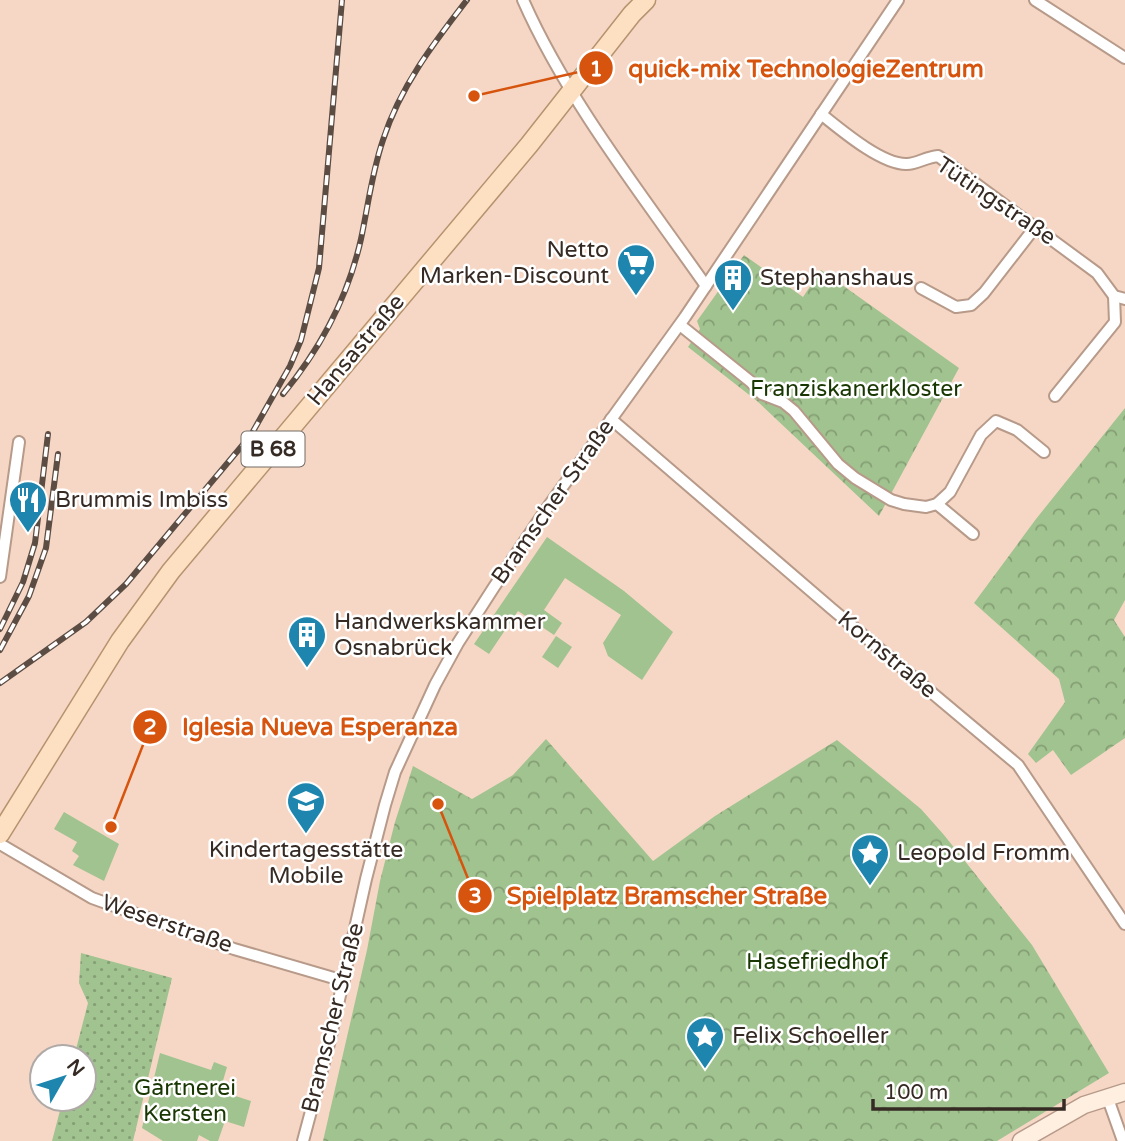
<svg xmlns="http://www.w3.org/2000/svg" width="1125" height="1141" font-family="'Varela Round',sans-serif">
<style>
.grass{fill:url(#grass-dots)}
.park{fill:url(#park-crowns)}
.garden{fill:#a1c38f}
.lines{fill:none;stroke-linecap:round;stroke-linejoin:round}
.street-casing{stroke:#b79a89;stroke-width:14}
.secondary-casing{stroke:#b79a89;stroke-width:19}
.primary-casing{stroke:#b6936f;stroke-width:21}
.street{stroke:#fff;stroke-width:10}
.secondary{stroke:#feefe0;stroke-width:16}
.primary{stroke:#fde0c1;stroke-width:18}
.rail-casing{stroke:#5c4d44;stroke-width:6}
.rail{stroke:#fff;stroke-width:3.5;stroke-dasharray:10;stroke-linecap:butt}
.labels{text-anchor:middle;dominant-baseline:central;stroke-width:5;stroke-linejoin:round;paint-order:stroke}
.shield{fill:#fff;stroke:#726b66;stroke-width:2}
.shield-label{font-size:21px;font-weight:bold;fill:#362b24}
.street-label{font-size:23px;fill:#362b24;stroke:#fff}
.poi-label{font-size:23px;fill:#362b24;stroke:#fff;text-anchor:start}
.park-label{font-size:23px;fill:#193702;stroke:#fff}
.leader{fill:none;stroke:#d6540e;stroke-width:2.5}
.callout-dot{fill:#d6540e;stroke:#fff;stroke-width:2.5}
.mark-label{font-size:21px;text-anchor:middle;font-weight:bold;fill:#fff}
.callout-label{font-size:24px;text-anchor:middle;font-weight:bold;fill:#d6540e;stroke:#fff;stroke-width:5;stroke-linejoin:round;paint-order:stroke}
</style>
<defs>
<pattern id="grass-dots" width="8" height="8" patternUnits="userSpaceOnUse" patternTransform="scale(1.75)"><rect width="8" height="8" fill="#a1c38f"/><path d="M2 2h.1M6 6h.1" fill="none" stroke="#849f75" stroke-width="1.8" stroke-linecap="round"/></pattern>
<pattern id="park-crowns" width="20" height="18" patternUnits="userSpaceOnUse" patternTransform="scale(1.75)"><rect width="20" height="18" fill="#a1c38f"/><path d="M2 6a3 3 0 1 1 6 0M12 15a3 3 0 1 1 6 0" fill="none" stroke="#849f75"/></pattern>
</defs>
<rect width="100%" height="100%" fill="#f6d7c5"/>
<path class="grass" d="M81,953L172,978L133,1141H52L63,1099H84V1057H74L88,1003L79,983Z"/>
<g class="park">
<path d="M744,255L803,297L821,270L959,368L879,516L757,401L688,347L700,329L697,321Z"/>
<path d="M1125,408V600L1114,620L1125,637V738L1071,775L1053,750L1036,763L1028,754L1065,702L1059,679L974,603L1036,519Z"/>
<path d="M546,739L653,861L715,816L837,740L921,809L944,835L1032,945L1109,1073L997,1141H323L367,950L380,881L395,822L413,766L472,799L513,775Z"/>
</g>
<g class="garden">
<path d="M547,537L624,591L673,632L642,680L608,656L603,643L621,615L565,578L544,610L562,623L554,635L518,611L489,654L474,644Z"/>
<path d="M556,636L572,647L558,668L542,657Z"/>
<path d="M64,812L119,844L104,881L73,865L79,856L72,851L77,842L54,829Z"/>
<path d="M160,1053L211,1070L214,1062L227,1067L220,1091L251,1101L244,1127L225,1121L218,1141H210L199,1135L197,1141H163L142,1128Z"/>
</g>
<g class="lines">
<defs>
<g id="street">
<path d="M523,0C567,100 643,196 706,286"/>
<path d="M1035,0L1125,58"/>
<path d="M821,114C841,130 882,165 907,164C917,164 926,157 938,156L1097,273L1114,296L1125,299"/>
<path d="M921,288L956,307L971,305L984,293L1036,226"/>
<path d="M680,325L751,382L762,394L783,402L794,411L838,464L855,478L891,500L904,504L926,507L937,504L950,492L981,435L996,421L1017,430L1044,452"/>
<path d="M1055,396L1115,322L1114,296"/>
<path d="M611,419L832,609L1018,765L1125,924"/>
<path d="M937,504L973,534"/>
<path d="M0,577L19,442"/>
<path d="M0,844L92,898L234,949L344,981"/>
<path d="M1107,1096L1123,1141"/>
<path d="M303,1141L330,1040L366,879L385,805L395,772L435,685L458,643L494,587L545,511L685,317L898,0"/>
</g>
<path id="secondary" d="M1021,1141L1084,1105L1125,1092"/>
<path id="primary" d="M0,834L120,641L171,571L529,145L632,14L646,0"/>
</defs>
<use href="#street" class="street-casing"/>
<use href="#secondary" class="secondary-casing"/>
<use href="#primary" class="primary-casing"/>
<use href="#street" class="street"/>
<use href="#secondary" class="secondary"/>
<use href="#primary" class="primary"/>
<defs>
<g id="rail">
<path d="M283,394C321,348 348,297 361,239C368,206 372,172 383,140C400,87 433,44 467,0"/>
<path d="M0,629L23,582L35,543L48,434"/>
<path d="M0,650L29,596L46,548L58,454"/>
<path d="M0,683L86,622L126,584L251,435L290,366L301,340L319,268L342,0"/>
</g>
</defs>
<use href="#rail" class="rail-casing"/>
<use href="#rail" class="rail"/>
</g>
<defs>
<symbol id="supermarket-pin" viewBox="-11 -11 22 30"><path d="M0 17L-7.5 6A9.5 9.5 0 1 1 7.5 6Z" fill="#1d85ae" stroke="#fff"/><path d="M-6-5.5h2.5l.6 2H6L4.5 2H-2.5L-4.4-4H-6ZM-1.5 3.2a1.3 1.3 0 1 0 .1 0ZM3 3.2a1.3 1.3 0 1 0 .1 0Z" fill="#fff"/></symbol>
<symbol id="building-pin" viewBox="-11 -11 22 30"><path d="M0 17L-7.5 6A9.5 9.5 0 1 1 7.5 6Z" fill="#1d85ae" stroke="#fff"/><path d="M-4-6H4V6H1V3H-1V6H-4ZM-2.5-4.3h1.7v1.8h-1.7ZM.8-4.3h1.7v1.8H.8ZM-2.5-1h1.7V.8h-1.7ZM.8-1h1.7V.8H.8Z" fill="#fff"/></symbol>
<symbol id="restaurant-pin" viewBox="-11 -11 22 30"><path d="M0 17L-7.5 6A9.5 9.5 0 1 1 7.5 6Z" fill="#1d85ae" stroke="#fff"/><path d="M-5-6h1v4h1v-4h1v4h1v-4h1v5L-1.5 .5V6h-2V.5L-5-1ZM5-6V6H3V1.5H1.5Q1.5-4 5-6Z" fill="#fff"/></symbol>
<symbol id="school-pin" viewBox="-11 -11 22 30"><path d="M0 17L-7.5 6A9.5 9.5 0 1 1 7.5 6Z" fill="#1d85ae" stroke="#fff"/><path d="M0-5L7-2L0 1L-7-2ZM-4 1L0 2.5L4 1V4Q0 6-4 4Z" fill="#fff"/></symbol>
<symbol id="sight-pin" viewBox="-11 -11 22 30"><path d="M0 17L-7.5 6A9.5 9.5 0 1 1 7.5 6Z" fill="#1d85ae" stroke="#fff"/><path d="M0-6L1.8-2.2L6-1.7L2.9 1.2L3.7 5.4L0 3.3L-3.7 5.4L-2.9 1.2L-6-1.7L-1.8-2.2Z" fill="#fff"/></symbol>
</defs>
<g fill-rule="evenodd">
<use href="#supermarket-pin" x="614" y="241" width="44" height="60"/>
<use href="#building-pin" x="711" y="256" width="44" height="60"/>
<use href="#restaurant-pin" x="6" y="478" width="44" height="60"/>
<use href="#building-pin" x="285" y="613" width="44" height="60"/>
<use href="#school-pin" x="284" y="779" width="44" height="60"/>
<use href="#sight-pin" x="848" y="831" width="44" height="60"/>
<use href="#sight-pin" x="683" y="1014" width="44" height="60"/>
</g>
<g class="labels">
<rect class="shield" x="241.5" y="431.5" width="63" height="35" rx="5"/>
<g class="shield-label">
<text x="273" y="449">B 68</text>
</g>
<g class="street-label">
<text transform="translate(996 201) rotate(34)">Tütingstraße</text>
<text transform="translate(356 350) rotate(-50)">Hansastraße</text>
<text transform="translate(553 502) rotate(-55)">Bramscher Straße</text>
<text transform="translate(887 655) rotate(40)">Kornstraße</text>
<text transform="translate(167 924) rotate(19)">Weserstraße</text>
<text transform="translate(333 1018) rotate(-76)">Bramscher Straße</text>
</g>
<g class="poi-label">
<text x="609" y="250" text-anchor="end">Netto<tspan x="609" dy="26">Marken-Discount</tspan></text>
<text x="760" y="278">Stephanshaus</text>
<text x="55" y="500">Brummis Imbiss</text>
<text x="334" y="622">Handwerkskammer<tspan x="334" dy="26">Osnabrück</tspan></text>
<text x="306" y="850" text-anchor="middle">Kindertagesstätte<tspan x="306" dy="26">Mobile</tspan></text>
<text x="897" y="853">Leopold Fromm</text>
<text x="732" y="1036">Felix Schoeller</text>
</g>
<g class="park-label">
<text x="856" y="389">Franziskanerkloster</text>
<text x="817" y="962">Hasefriedhof</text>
<text x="185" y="1088">Gärtnerei<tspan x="185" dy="26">Kersten</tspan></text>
</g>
</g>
<path class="leader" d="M474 96L596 68M111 827L150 727M438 804L475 896"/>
<g class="callout-dot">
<circle cx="474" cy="96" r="7"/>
<circle cx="111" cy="827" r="7"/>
<circle cx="438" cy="804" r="7"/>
<circle cx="596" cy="68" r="18"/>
<circle cx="150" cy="727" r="18"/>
<circle cx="475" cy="896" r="18"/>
</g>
<g class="mark-label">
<text x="596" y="76">1</text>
<text x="150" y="734">2</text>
<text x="475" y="903">3</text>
</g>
<g class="callout-label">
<text x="806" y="77">quick-mix TechnologieZentrum</text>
<text x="320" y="735">Iglesia Nueva Esperanza</text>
<text x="667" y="904">Spielplatz Bramscher Straße</text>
</g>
<g transform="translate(63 1078) rotate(51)"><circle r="33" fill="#ffffff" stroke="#afaaa7" stroke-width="2"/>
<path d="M0-5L12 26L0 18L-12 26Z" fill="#1d85ae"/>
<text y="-10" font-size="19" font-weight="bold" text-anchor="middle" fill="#362b24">N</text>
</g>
<path d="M873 1099v10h191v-10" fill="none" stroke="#362b24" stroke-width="3.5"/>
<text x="884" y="1099" font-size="21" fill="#362b24" stroke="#ffffff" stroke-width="5" paint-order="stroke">100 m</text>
</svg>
